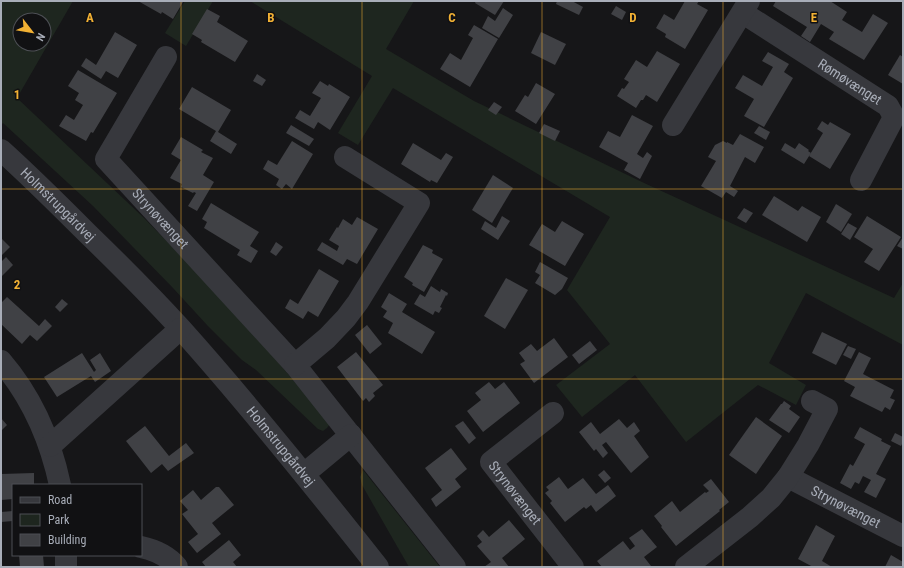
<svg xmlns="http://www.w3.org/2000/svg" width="904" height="568" font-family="'Roboto Condensed',sans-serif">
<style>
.green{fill:#1e261f;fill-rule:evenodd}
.building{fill:#404145}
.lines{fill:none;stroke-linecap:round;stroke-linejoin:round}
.minor{stroke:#37383d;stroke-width:22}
.grid{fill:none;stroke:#f2b134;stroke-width:1;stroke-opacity:0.55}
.labels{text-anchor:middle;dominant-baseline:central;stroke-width:3;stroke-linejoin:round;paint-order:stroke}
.street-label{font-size:14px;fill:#a8adb8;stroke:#111113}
.grid-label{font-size:13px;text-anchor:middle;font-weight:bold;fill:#f2b134;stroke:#111113;stroke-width:3;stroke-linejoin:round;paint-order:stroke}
</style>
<rect width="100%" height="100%" fill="#161618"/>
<g class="green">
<path d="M1,1H73L17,98L144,218L238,314L330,424L327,428L323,431L318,429L256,370L242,360L207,325L173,288L93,206L3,123L1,125ZM20,20H44V44H20Z"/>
<path d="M185,1H213L186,46L165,33Z"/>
<path d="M250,1H414L386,49L474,101L642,182L894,298L903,283V345L806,293L769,363L806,385L796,405L758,385L686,442L635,375L582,417L556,385L610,344L567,290L610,217L393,88L358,145L338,133L372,76Z"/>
<path d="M363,470L440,567H409L362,485L360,477Z"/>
</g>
<g class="building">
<path d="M138,1H182L183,2L173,19L162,12L161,14Z"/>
<path d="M476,1H504L495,15L475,3Z"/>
<path d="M557,1H572L583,7L579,15L556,4Z"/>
<path d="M685,1H699L697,4L708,10L685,49L665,37L666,34L656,28L664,14L674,20Z"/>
<path d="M776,1H830L847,12L842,20L862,32L873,14L888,23L864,60L829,39L834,32L821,24L810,42L801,36L807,27L773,6Z"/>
<path d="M616,6L626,12L622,20L611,14Z"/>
<path d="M503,8L513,15L499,38L482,28L488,16L495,21Z"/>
<path d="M207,9L220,16L217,22L248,41L235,62L201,42L202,40L192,34Z"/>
<path d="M474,25L498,39L470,87L440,69L450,53L461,60L473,38L468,35Z"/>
<path d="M115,32L137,45L118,78L106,71L101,79L81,66L86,58L96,65Z"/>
<path d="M541,32L566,44L555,65L531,53Z"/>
<path d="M657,51L680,64L657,102L646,95L643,100H641L636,108L617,96L622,88L624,89L629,82L624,79L636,60L647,67Z"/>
<path d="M768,52L789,64L784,72L793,78L764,127L744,116L754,99L735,88L743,75L762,86L773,67L762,61Z"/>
<path d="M900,55L903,57V84L888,75Z"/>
<path d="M78,70L117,93L93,133L91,132L86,141L59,126L66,115L74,120L83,105L75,100L79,93L68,86Z"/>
<path d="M257,74L266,80L262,86L253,81Z"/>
<path d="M320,81L328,86L329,84L350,97L330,130L318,122L314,129L295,118L300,110L310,116L321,98L312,93Z"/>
<path d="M536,83L555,94L536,124L515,111L525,95L528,97Z"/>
<path d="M192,87L231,110L218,132L237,144L231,154L210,141L216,131L179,109Z"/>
<path d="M494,102L502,107L496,115L488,110Z"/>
<path d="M632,115L653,126L637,154L643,158L647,152L652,156L640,179L624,170L628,163L599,147L608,131L620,137Z"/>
<path d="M822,121L828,125L830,122L851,134L830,169L809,156L823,133L817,129Z"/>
<path d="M544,124L560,131L555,141L539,133Z"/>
<path d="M291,125L314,139L309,146L286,133Z"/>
<path d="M759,126L770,132L766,140L754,133Z"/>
<path d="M740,134L764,147L755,163L745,157L730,186L738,191L734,197L726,192L722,198L701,186L716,161L708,157L715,145L723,141L727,143V142L733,145Z"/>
<path d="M181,137L203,150L201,152L213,158L203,175L214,182L197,211L188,206L196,193L194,192L193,193L181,187L182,184L170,178L181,160L171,154Z"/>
<path d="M292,141L313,154L292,189L286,184L282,189L276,185L279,179L263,169L268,160L277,165Z"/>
<path d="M413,143L441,160L446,153L453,157L437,183L431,180L430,182L401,164Z"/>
<path d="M785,143L795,149L799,143L809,150L808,151L811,153L804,164L781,150Z"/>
<path d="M493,175L513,188L492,223L472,210Z"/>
<path d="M774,196L798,211L802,206L821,217L807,242L762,215Z"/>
<path d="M211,203L259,232L250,246L258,251L251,263L237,255L240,250L204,228L207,222L202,219Z"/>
<path d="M836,204L852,214L841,232L826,222Z"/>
<path d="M744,208L753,213L746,223L737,218Z"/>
<path d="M502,216L510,221L498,240L481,229L485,221L496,228Z"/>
<path d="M867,216L901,237L879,271L864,262L873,249L854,237Z"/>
<path d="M357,217L378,229L357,264L347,259L343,265L317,250L322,242L337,251L339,246L329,240L337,227L338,228L343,219L352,225Z"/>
<path d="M562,221L584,234L565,266L529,245L542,224L555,232Z"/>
<path d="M848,223L857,228L850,240L841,234Z"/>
<path d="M903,237V249L897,246Z"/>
<path d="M1,238L10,247L1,256Z"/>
<path d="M276,242L283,247L276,256L270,252Z"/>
<path d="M423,245L433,250L432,253L443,259L424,292L412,285L413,283L404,277Z"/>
<path d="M6,257L13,265L1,277V262Z"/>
<path d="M540,262L568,278L562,289L555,295L535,283L540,275L535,272Z"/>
<path d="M319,269L339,281L318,317L308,311L303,319L285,308L290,299L298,304Z"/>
<path d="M506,278L528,290L505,329L484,316Z"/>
<path d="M431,286L440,292L441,289L448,293L447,296L446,295L440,307L442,308L439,313L435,311L433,315L414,304L420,294L425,297Z"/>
<path d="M389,293L407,304L402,312L435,332L422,354L388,333L393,323L383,317L387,311L381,307Z"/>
<path d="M7,297L39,326L45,319L52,326L37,341L30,335L22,344L1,324V303Z"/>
<path d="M62,299L68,304L60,312L55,307Z"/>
<path d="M367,325L382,344L370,354L355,335Z"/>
<path d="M822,332L847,344L836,365L812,353Z"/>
<path d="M554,338L568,357L534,383L520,364L525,361L519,353L531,344L537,351Z"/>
<path d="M590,341L597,350L579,364L572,355Z"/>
<path d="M848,346L856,349L851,359L843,355Z"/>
<path d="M356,352L383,385L373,393L375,396L369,402L366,398L363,401L337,367Z"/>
<path d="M859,352L871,358L863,374L894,390L890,398L895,400L890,410L885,407L882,412L850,396L855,387L844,381Z"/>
<path d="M82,353L94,372L96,370L90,360L100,353L111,371L95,382L91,376L57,397L44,377Z"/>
<path d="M489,382L495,389L504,382L520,403L483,432L467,411L481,400L475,393Z"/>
<path d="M784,401L791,406L789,409L800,417L789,433L769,420L781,404H782Z"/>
<path d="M756,417L782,436L756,474L729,455Z"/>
<path d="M1,418L7,425L1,431Z"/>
<path d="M619,419L627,428L634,422L640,431L634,436L649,457L631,473L606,442L602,445L608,453L603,458L596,449L594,451L579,432L591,422L600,434Z"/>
<path d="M463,421L476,438L469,444L455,426Z"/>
<path d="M145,426L169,456L186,443L194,453L168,471L162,464L151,473L126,441Z"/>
<path d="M860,427L882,439L881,441L891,446L876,474L886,479L876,498L864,492L871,480L863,476L859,484L855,482L851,489L840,483L850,464L853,466L865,444L854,438Z"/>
<path d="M895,433L903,437V442L901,446L891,441Z"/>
<path d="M451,448L467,469L455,479L461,487L436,507L431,499L442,490L425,468Z"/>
<path d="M604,470L611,478L605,483L598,475Z"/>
<path d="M34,473V485H13V499L1,500V474Z"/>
<path d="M559,477L568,489L583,478L596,494L608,485L616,496L596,512L591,505L586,509L584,507L565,522L550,503L552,501L545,493L549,490L546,487Z"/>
<path d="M711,479L729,502L719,510L720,511L676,546L661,527L662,526L654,516L672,501L680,512L705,492L706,493L709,491L703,485Z"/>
<path d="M216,487H219L234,505L212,523L221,534L197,553L188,542L198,534L182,514L188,510L180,501L193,490L201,500Z"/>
<path d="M13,511V521L1,522V512Z"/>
<path d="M509,520L525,539L502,558L509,567H484L491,562L477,546L482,542L477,536L483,530L489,537Z"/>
<path d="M816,525L835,536L822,561L832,567H813L798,559Z"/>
<path d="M642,529L657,547L644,557L651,566L650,567H602L597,561L623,541L630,550L635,546L629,538Z"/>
<path d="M229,540L241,555L233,562L237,567H206L202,562Z"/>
<path d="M19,555H43L44,567H20Z"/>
<path d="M891,555L903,562V567H885Z"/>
</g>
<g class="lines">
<g class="minor">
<path id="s1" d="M743,13L888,106L894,117L861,180"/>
<path id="s2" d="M166,57L106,159L295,365L455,567"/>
<path d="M673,125L749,1"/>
<path id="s3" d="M1,150C31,177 60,206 88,234C120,265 151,296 181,329C250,406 314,486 378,567"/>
<path d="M1,361C32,397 50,438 60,485"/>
<path d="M295,365L327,338L346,318L358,302L419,203L345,157"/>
<path id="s4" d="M553,413L491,462L573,567"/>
<path d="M50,446L180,329"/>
<path d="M304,474L351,435"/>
<path id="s5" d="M788,477L903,536"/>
<path d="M141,547C155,550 168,556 177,567"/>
<path d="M66,555V567"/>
<path d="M686,567L750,517L771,498L788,477L808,445L827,409L812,401"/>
</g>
</g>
<path class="grid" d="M181,1V567M362,1V567M542,1V567M723,1V567M1,189H903M1,379H903"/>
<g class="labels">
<g class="street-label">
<text stroke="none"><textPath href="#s1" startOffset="127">Rømøvænget</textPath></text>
<text stroke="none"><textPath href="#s3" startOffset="79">Holmstrupgårdvej</textPath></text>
<text stroke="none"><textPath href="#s2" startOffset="199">Strynøvænget</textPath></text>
<text stroke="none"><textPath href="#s3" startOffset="408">Holmstrupgårdvej</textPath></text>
<text stroke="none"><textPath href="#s4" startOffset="118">Strynøvænget</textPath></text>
<text stroke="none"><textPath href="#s5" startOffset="65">Strynøvænget</textPath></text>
</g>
</g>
<g class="grid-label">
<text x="90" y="22">A</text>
<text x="271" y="22">B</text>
<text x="452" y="22">C</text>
<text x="633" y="22">D</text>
<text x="814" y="22">E</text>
<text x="17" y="99">1</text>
<text x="17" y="289">2</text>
</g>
<rect width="904" height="568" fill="none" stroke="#a8adb8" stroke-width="4"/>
<rect x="12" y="484" width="130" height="72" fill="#111113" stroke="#4d4f55"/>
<rect x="20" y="497" width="20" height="6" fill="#37383d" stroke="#4d4f55"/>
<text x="48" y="504" font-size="12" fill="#a8adb8">Road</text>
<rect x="20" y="514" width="20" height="12" fill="#1e261f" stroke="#4d4f55"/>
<text x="48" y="524" font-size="12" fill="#a8adb8">Park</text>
<rect x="20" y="534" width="20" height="12" fill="#404145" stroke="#4d4f55"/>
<text x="48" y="544" font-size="12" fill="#a8adb8">Building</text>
<g transform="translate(32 32) rotate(121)"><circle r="19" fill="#111113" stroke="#4d4f55"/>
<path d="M0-3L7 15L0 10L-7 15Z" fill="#f2b134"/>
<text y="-6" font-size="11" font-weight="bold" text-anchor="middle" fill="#a8adb8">N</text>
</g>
</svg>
